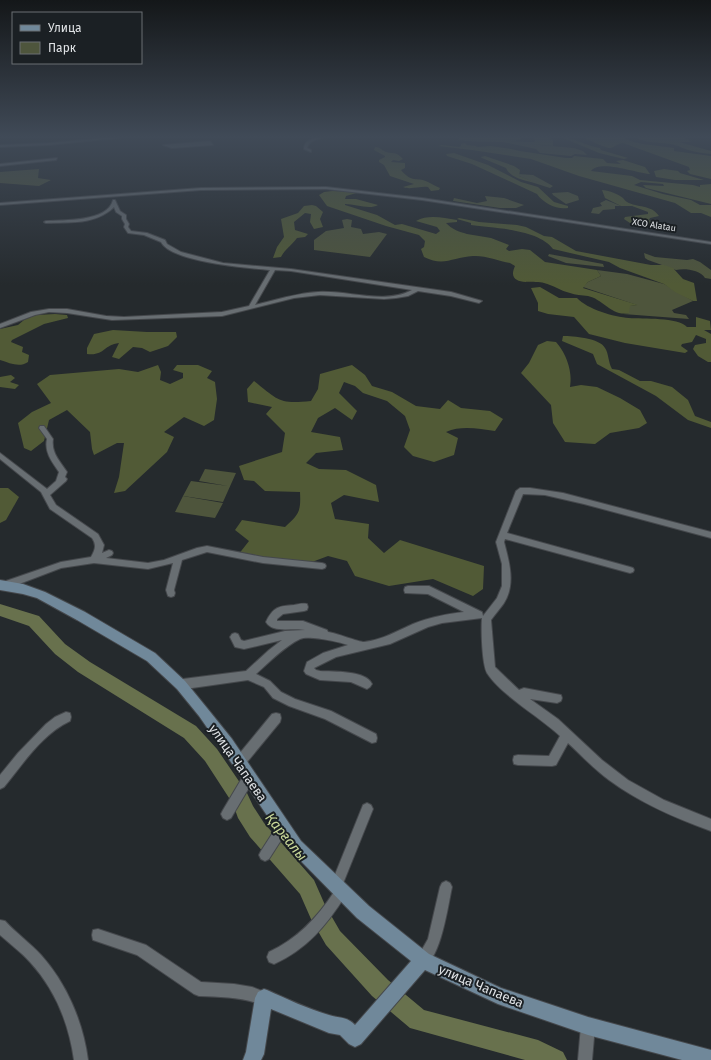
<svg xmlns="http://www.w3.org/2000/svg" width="711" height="1060" font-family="'Fira Sans',sans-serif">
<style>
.green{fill:#4e553c}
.forest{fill:#515a36}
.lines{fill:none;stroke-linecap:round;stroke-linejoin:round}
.river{fill:#68714d;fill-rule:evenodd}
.street-casing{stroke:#45484c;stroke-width:2}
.secondary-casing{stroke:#45484c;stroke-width:2}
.street{fill:#686e72;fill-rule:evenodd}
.secondary{fill:#70889a;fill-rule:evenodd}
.labels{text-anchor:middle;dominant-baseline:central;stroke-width:4;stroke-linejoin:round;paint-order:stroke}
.far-street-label{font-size:9px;fill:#e0e3e6;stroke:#1b2024}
.near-street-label{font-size:13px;fill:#e0e3e6;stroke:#1b2024}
.near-water-label{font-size:14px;font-style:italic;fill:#c9d899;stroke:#1b2024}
</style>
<rect width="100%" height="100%" fill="#252a2d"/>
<g class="green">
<path d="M498,141L533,142L540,145L574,148L583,151L587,155L575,154L571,156L540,153L536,149Z"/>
<path d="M39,169L38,178L51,180L39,186L0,183V172Z"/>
<path d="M518,174L533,175L553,186L550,188L531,182V181L519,176Z"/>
<path d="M568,192L578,196L579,200L566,204L553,195L552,193Z"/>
<path d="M485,196L504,198L524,205L516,208H500L453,201L454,198L477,203L487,201Z"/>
<path d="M606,200L621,206H615V209L603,210L599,214L591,213L593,208L602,206L600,203Z"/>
<path d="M347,219L352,220L351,227L361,229L363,234L379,232L387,234L370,257L314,250V240L326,231L344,228L342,220Z"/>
<path d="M644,253L655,257L687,260L693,259L700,262L711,270V279L705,278C700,270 685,268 676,270L648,260L645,258Z"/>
<path d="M549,254L603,264L604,267L566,263L548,256Z"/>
<path d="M597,270L627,274L664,284L693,301L672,310L674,313L686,315L689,319L623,314L629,313V306L637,305L583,287L588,282L601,276Z"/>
<path d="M205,469L236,473L223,502L183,496L191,481L228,486L199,481Z"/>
<path d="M183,496L223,503L215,518L175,512Z"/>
</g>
<g class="forest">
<path d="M460,137H545L553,139V146L534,144L533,142L535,141L532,137C525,136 518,141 511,142C493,142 476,142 458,140Z"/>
<path d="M561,137C573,137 586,146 600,148L601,150L628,158L624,159L599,153Z"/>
<path d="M582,137H622L630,141L643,144L674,148V151L711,156V179L690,174L687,171L690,170L689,167L623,143C617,144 616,146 611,148C607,149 587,139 582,137Z"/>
<path d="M635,137H681L691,141L690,142H679L711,151V154C699,153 689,151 678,146C665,141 647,145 635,137Z"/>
<path d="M464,143L467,144L466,145L477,146L476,147L491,146L511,149L520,151L566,158H572L574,156L603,159L607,163L621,164L616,161L623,160L645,167L650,174C636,173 600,159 591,171L632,176L640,180L693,185L700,187V185L711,184V204L646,188L643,185L664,186L663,184L641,182L634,185L663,194L691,200L700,205H711V217L701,213H691L675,203L579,176L531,159L472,150L438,146L442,145L459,147L461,146V144Z"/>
<path d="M375,147C380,147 380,149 384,151C392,155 395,150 403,159L399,161L393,160L391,162L405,163V168L401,170C413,184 415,176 428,182C432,184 435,186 440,188L439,190L431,191L428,187C420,186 410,190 403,187L414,184L390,176L384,165L379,162V160L385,157V156L374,150Z"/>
<path d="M454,153L488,165L521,182L538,187L554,202L568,206V208C557,210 543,203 537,194L472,164L447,156L446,154Z"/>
<path d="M485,156L514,166L520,170L519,176L532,181L531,182C522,180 510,177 506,168L482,158L481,157Z"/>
<path d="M664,169L678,171L680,173L704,180H675L656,177L654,171Z"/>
<path d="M602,190C608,190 618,194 623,198C624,199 625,201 627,202C637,208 651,204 659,216L650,218L649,220L655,223L661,230L630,223L624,219L625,217L648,214V212L632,206H621L605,198Z"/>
<path d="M332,191L360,192L346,196L345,199H356L378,205C369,210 356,204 345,204V205L377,215L395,225L402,224L436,234L440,231L437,227L416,221C429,214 443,218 457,220V222L446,223C457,235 476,235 491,238C497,240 503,243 509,245L506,249L509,251L522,249L530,250L545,262L597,270L601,276L588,282L583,288L638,305L630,306L629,313C612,317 603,299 588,296C582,295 575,295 570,293C561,291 553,285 544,283C535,280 505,288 515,266L510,263C499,261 484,255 473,256C453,257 444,267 424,257L421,249L424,247L425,241L419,235L386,226L327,206L319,195L324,192Z"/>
<path d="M312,205L316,206L323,212L320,219L323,227L314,229L310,222L311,214L305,213L294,222L295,230L308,234L305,237L297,238C291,246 285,249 281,257L273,258L277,247L284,237L281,219L298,213L304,206Z"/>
<path d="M459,218L479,222L517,225L526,227L544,236L552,237L576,251L651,265H664L673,268L683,279L694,283L697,301H693L675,292L664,284L620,268L609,262L553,249C539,229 493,228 471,225V223L457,219Z"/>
<path d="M540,287L559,298H577C587,309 614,317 629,318C643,319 678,317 687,327H696V317L710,321L711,330H704L711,334V362H708L698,356L693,349L695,345L706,343V339L696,335L692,342L682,344L681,346L688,351L685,353L625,343L589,334L574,317L548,314L538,311V303L531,288Z"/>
<path d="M55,314L67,315L68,318L44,324L12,340L11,342L23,347L22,352L29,355L28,362C19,368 10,363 0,360V329L18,325L24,320L36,315Z"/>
<path d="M113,330L147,332H176L177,337L168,346L150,352L142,348L133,347L119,359L112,357L119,343C103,345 105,356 87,354V348L94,334Z"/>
<path d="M563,336C573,336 600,338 605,348C609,354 608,362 612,369L619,370L640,381H651L672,387L688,400L695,416L711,422V428L688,420L656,396L597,364L593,354L562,341Z"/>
<path d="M547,341L556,342C566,353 573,372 570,387L581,385L597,387L620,398L640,410L647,423L639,428L610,433L595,444L565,442L553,423L551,405L521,373L529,363L538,345Z"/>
<path d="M158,365L161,372L160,380L170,384L183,378V373L173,370L177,365H198L212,371L207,378L215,382L217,399L214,420L204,426L184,417L164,432L174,437L167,452L125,491L114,493L119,477L124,443H117L94,455L92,449L90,432L67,410L49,420L44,441L31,451L24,448L18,423L32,412L51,403L37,384L50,375L119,369L138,372Z"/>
<path d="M352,365L365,375L372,386L392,392L416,406L440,409L448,400L461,408L490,411L503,419L495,431C479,429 462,425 446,432L458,438L454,455L434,462L413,456L404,447L410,430L405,416L387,401L363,393L355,386L344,382L339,393L357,411L352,420L335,408L318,418L311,432L340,437L343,450L316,453L306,463L319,469L346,470L376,485L379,502L344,495L331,503L335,519L369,524L368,538L384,553L400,540L484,566L483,589L473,596L433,579L389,586L355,576L347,561L328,556L304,565L238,555L249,541L235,530L242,520L285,527C299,514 301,512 300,492L265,491L254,481L244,480L239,466L282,452L285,433L266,414L272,407L248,402L247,389L254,381C279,401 279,404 311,401L318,389L320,374Z"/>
<path d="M11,375L15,378L10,382L19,385L15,389L0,387V377Z"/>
<path d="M0,488H8L19,497L6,520L0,523Z"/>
</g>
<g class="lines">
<path class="river" d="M0,604L39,616L65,644L90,662L196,726L217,749L247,793L253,806L264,823L314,880L325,905L340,931L388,980L424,1010L538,1040L563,1052L567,1060H525L410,1028L372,996L326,945L311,919L300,894L250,837L238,818L233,804L205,761L184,738L78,672L55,654L29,626L0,616Z"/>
<defs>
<g id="street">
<path d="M116,137H126L49,145L0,147V145L49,143Z"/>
<path d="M319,137H324C317,140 309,140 307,148L311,150V152L304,149C304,140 312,139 319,137Z"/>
<path d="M210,141L213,145L172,148L163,145ZM209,143L172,146H171Z"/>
<path d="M57,158L56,160L0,166V164Z"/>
<path d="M326,187L422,198L711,242V244L422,200L326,189L201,190L0,205V203L201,188Z"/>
<path d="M113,200H115L120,211L126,215V219L129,224L128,227L131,231L147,233L165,240L167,244L181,252L223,263L291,269L451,292L482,301L479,303L451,296L418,291L408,296L396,298L384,299L320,295L294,298L222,316L112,320L67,313L49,312L35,315L0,328V324L31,312L49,309H67L106,316L124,317L222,312L249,306L270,270C248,268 171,262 161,242L144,235L128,233L124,227L125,224L122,219V216L116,212L114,207C96,225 69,222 46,223L44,222L46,221C63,220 108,222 113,200ZM275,270L291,271L412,290C384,305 348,290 318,292C297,293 276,300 255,305Z"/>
<path d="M40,426H44L53,439C51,453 60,461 67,472L65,477L67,479L66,481L50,495L56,505L98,534L104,545L102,553L109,550L112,551L113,553L112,555L106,558L148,563L164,560L197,548L207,546L263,557L322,563L325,564L326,566L325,568L322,569L263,563L207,552L182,560L174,590L175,593L174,596L171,597L168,596L166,590L173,563L148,569L94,563L61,568L6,589L3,588L2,585L3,582L61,562L91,557C95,550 97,545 92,538L50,509L41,492L0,459V453L47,489L56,481L59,472C52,462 44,452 47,439L39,428Z"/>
<path d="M520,488H530L563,493L711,532V538L584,504L545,495L523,494L507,533L630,567L633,568L634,570L633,572L630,573L505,539L504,542C509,561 516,584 504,603C500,609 495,614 491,620L495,667L519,690L524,688L561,695L562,698L561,701L557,703L530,699L558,719L602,760L628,780L664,800L711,819V831C675,818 640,803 609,780C594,769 581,755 568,743L556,765L552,766L518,765L514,764L513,760L514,756L518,755L549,756L560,736C540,717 501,695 487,673C482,664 481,629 482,618L442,623L428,627L390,644L336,657L314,668L316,670L320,671C333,672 366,670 372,684L370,687L367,689L351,682L320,680L306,674L304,671L307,662L323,653L348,645C339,642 309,635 300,639C285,646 268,663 256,674L270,681L281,692L295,699L331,711L376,734L377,738L376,742L372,743L325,719L289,706L273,698L264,687L248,680L192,688H178L175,686L173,683L175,680L246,671L269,650L282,640L244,649L235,647L230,637L232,634L235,633L238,634L241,640L244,641L285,631L305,630C293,627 273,634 266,622C273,607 279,606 294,605C299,604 303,603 307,604L308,607L307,610L304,611L283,614L277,619V621H303L327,630L328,632C336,633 359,642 364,642C382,640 397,631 413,624C430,617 447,614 464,612L428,594L405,593L404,590L405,587L408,586H429L482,612L483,616L497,598L502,586V564L496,542L516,491Z"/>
<path d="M66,712L70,713L71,717L70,721C42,734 23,764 4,787L0,789V775L18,753L46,724L55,717Z"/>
<path d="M276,713L280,714L281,718L280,722L243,767L239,768L235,767L234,763L235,759L272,714Z"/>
<path d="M249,772L253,773L254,777L253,781L231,818L227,820L223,818L221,814L223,810L245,773Z"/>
<path d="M367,803L371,805L373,809L342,886L345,888L347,892L345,896C327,925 306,950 274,964L269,962L267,957L269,952C297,939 317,918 334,892L332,891L330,887L363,805Z"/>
<path d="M283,821L287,823L289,827L287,831L269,859L265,861L261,859L259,855L261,851L279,823Z"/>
<path d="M446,881L450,883L452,887C448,905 441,959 423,967L418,965L416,960L428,939L440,887L442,883Z"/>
<path d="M0,920L5,921C16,933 30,943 41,955C67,984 83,1022 88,1060H74C69,1024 55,989 30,962C21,952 10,944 0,935Z"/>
<path d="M98,929L146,945L201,982L234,984L252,987L270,994L272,999L270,1004L265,1006C244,997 222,997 199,996L194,994L137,955L93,940L92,935L93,930Z"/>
<path d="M588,1019L593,1021L595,1026L592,1060H578L581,1026L583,1021Z"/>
</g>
<path id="secondary" d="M0,580L23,584L45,592L85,612L155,653L185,681L207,708L232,739L301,841L369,906L429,954L501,988L588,1017L711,1050V1060H682L588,1035L498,1004L425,970L361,1044L355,1047L349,1044L340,1035L329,1033L271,1009L264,1054L261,1060H243L246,1052L255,998L258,992L264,989L267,990C287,999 308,1009 329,1015C339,1018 348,1017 355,1025L411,961L357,918L291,851L222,749L199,716L177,689L147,661L77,620L37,598L23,594L0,590Z"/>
</defs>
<use href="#street" class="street-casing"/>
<use href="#secondary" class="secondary-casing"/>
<use href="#street" class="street"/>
<use href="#secondary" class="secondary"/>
</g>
<linearGradient id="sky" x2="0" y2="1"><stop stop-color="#141719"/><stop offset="0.48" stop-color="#404a57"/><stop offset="1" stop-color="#404a57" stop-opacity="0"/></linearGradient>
<rect width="711" height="285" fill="url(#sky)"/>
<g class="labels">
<g class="far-street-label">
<text transform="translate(654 225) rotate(9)">XCO Alatau</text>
</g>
<g class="near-street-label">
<text transform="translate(238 763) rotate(55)">улица Чапаева</text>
<text transform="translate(481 986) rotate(23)">улица Чапаева</text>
</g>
<g class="near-water-label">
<text transform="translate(286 837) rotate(51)">Қарғалы</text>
</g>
</g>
<rect x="12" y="12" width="130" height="52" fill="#1b2024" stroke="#6a6e72"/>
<rect x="20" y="25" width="20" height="6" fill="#70889a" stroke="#6a6e72"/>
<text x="48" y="32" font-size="12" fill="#e0e3e6">Улица</text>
<rect x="20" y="42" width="20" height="12" fill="#4e553c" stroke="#6a6e72"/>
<text x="48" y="52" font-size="12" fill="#e0e3e6">Парк</text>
</svg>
